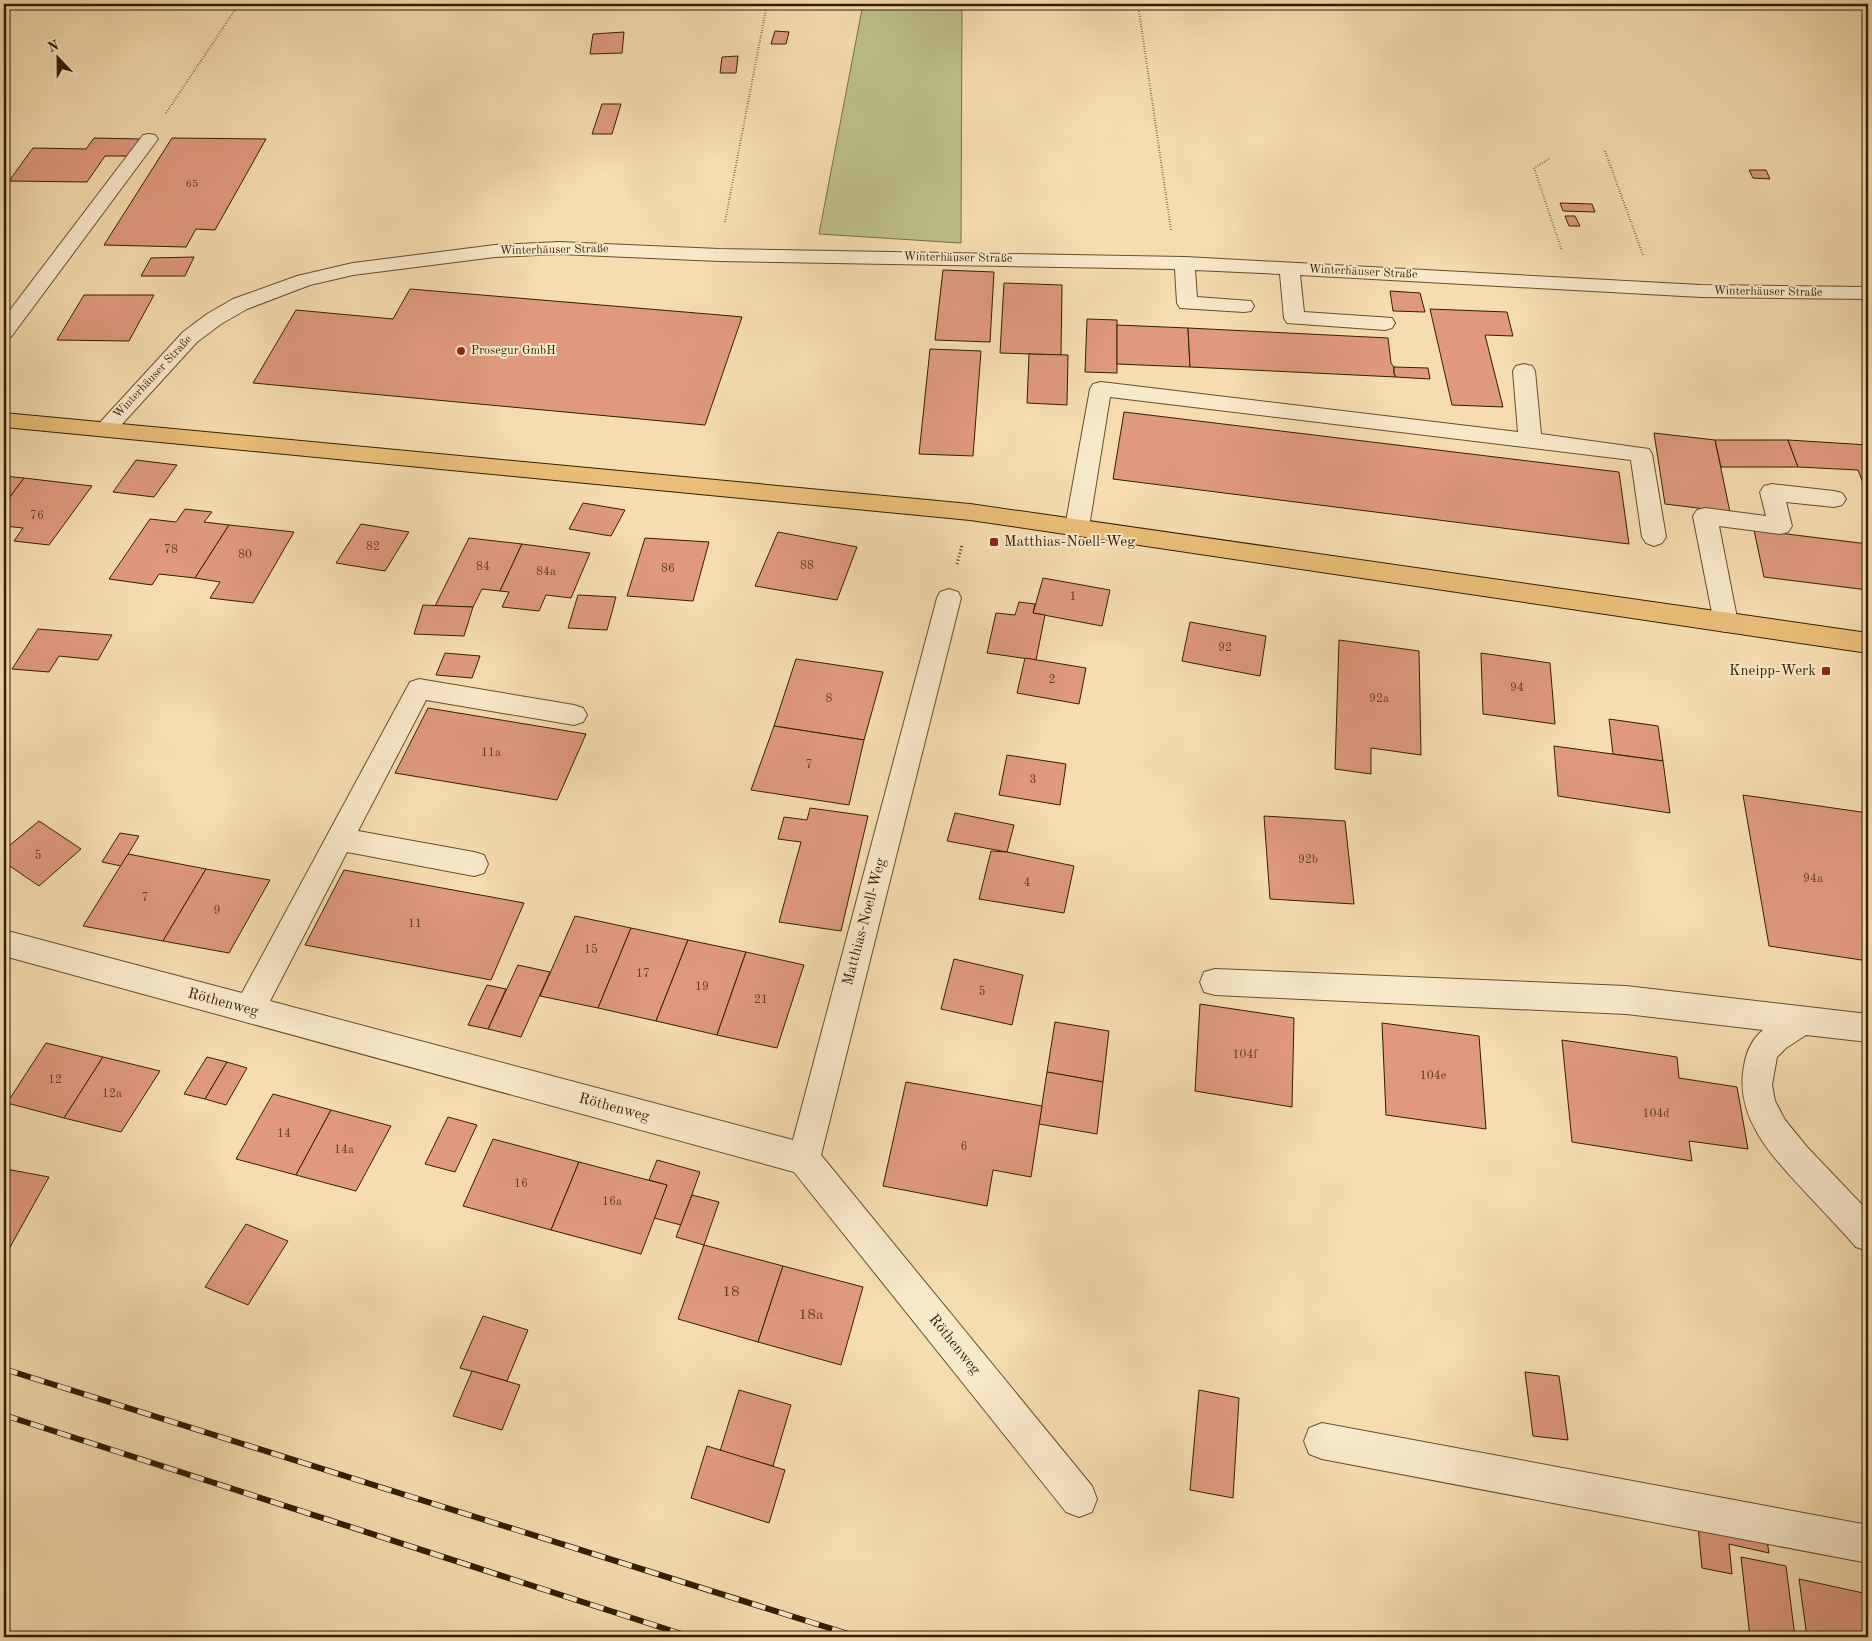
<svg xmlns="http://www.w3.org/2000/svg" width="1872" height="1641" font-family="'Old Standard TT',serif">
<style>
.green{fill:#bdc08a;stroke:#786f46}
.building{fill:#e0997e;stroke:#331e02}
.lines{fill:none;stroke-linecap:round;stroke-linejoin:round}
.minor-casing{stroke:#644e2d;stroke-width:2}
.major-casing{stroke:#331e02;stroke-width:2}
.path-far1{stroke:#331e02;stroke-width:2;stroke-dasharray:0.5 2;stroke-linecap:butt}
.path{stroke:#331e02;stroke-width:3;stroke-dasharray:1 2.5;stroke-linecap:butt}
.minor{fill:#f8e9cb;fill-rule:evenodd}
.major{fill:#eabe78;fill-rule:evenodd}
.rail-casing{stroke:#331e02;stroke-width:6}
.rail{stroke:#f8e9cb;stroke-width:4.5;stroke-dasharray:14;stroke-linecap:butt}
.poi-dot{fill:#8f2418;stroke:#f8e9cb;stroke-width:2}
.labels{text-anchor:middle;dominant-baseline:central;stroke-width:4;stroke-linejoin:round;paint-order:stroke}
.far-number-label{font-size:11px;fill:#5e3d21}
.far-street-label{font-size:12px;fill:#331e02;stroke:#f8e9cb}
.far-poi-label{font-size:12px;fill:#331e02;stroke:#f8e9cb;text-anchor:start}
.number-label{font-size:12px;fill:#5e3d21}
.poi-label{font-size:15px;fill:#331e02;stroke:#f8e9cb;text-anchor:start}
.street-label{font-size:15px;fill:#331e02;stroke:#f8e9cb}
.near-number-label{font-size:15px;fill:#5e3d21}
</style>
<rect width="100%" height="100%" fill="#f5ddaf"/>
<filter id="stains"><feTurbulence type="fractalNoise" baseFrequency=".004" numOctaves="4"/><feColorMatrix values="0 0 0 0 .2 0 0 0 0 .09 0 0 0 0 .02 0 0 0 .5 -.17"/></filter>
<radialGradient id="worn" r=".72"><stop offset=".6" stop-color="#630" stop-opacity="0"/><stop offset="1" stop-color="#630" stop-opacity=".3"/></radialGradient>
<path class="green" d="M863,4H962L961,243L819,234Z"/>
<g class="building">
<path d="M775,31L789,32L786,44H771Z"/>
<path d="M624,32L622,53L590,54L593,34Z"/>
<path d="M738,56L736,73H720L722,57Z"/>
<path d="M602,104H621L612,134H592Z"/>
<path d="M94,138L140,139L128,156H105L87,182L9,181L33,148L86,149Z"/>
<path d="M172,138L266,139L215,230L196,229L186,247L104,245Z"/>
<path d="M1749,170H1766L1770,179L1753,178Z"/>
<path d="M1560,203L1592,204L1595,212L1563,211Z"/>
<path d="M1565,216H1575L1580,226H1569Z"/>
<path d="M194,257L185,276H141L151,258Z"/>
<path d="M943,270L994,272L990,342L935,340Z"/>
<path d="M1004,283L1062,285L1061,355L1000,353Z"/>
<path d="M410,289L732,316L742,317L705,425L253,383L296,310L393,319Z"/>
<path d="M1390,291L1420,293L1425,312L1393,311Z"/>
<path d="M84,295H154L129,341L57,340Z"/>
<path d="M1430,309L1507,312L1513,336L1485,335L1503,407L1452,405Z"/>
<path d="M1087,319L1117,320V373L1085,372Z"/>
<path d="M1117,325L1188,328L1190,367L1117,364Z"/>
<path d="M1188,328L1388,338L1391,363L1394,367V373L1396,377L1190,367Z"/>
<path d="M930,349L981,351L973,456L919,454Z"/>
<path d="M1029,354L1068,355L1067,405L1027,403Z"/>
<path d="M1394,367L1428,368L1430,379L1396,377L1394,373Z"/>
<path d="M1124,412L1619,472L1629,544L1113,479Z"/>
<path d="M1654,433L1715,440L1730,512L1665,504Z"/>
<path d="M1715,440H1788L1798,467H1721Z"/>
<path d="M1788,440L1868,445V491H1866L1858,470L1798,467Z"/>
<path d="M136,460L177,465L154,497L113,492Z"/>
<path d="M4,476L24,478L4,505Z"/>
<path d="M24,478L92,486L49,545L14,541L23,528L4,526V505Z"/>
<path d="M583,503L625,510L611,536L569,529Z"/>
<path d="M185,509L212,512L204,522L229,525L195,578L159,574L152,585L109,579L150,519L176,522Z"/>
<path d="M361,524L409,532L385,571L336,563Z"/>
<path d="M229,525L294,532L253,603L210,598L220,582L195,578Z"/>
<path d="M1754,530L1868,544V590L1764,577Z"/>
<path d="M778,532L857,547L837,600L755,586Z"/>
<path d="M469,538L522,544L500,591L482,589L473,607L435,606Z"/>
<path d="M645,538L709,542L693,601L627,596Z"/>
<path d="M522,544L590,553L571,598L546,595L539,611L502,607L509,592L500,591Z"/>
<path d="M1043,578L1110,590L1102,626L1033,613Z"/>
<path d="M578,595L616,597L607,630L568,628Z"/>
<path d="M1019,602L1035,604L1033,613L1045,615L1036,660L987,653L996,613L1015,615Z"/>
<path d="M423,605L473,607L464,636L414,634Z"/>
<path d="M1190,622L1266,636L1260,676L1182,661Z"/>
<path d="M38,629L112,635L98,660L59,656L49,672L12,669Z"/>
<path d="M1339,640L1419,651L1421,755L1371,748V774L1335,769Z"/>
<path d="M445,653L480,656L472,678L436,675Z"/>
<path d="M1481,653L1550,663L1555,724L1483,714Z"/>
<path d="M1025,658L1086,668L1079,704L1017,693Z"/>
<path d="M796,659L883,672L864,740L774,726Z"/>
<path d="M428,708L586,734L557,800L395,773Z"/>
<path d="M1609,719L1658,726L1663,761L1613,754Z"/>
<path d="M774,726L864,740L849,805L751,790Z"/>
<path d="M1554,746L1663,761L1670,813L1558,796Z"/>
<path d="M1007,755L1066,764L1060,805L999,795Z"/>
<path d="M1743,795L1868,813V961L1769,946Z"/>
<path d="M810,808L868,816L841,931L779,922L801,842L778,839L784,817L807,820Z"/>
<path d="M955,813L1014,825L1007,852L947,841Z"/>
<path d="M1264,816L1345,821L1354,904L1270,899Z"/>
<path d="M39,821L81,849L39,886L4,862V850Z"/>
<path d="M120,833L139,836L121,866L102,862Z"/>
<path d="M991,851L1007,852L1074,866L1064,913L979,899Z"/>
<path d="M128,854L206,869L163,941L83,926Z"/>
<path d="M206,869L270,880L229,953L163,941Z"/>
<path d="M344,870L524,903L491,980L305,945Z"/>
<path d="M575,916L631,928L598,1008L540,996Z"/>
<path d="M631,928L688,940L656,1021L598,1008Z"/>
<path d="M688,940L746,952L717,1035L656,1021Z"/>
<path d="M746,952L804,965L777,1048L717,1035Z"/>
<path d="M954,959L1023,975L1012,1025L941,1009Z"/>
<path d="M518,965L550,972L521,1037L488,1029Z"/>
<path d="M487,985L506,989L488,1029L468,1025Z"/>
<path d="M1200,1004L1294,1018L1292,1107L1195,1091Z"/>
<path d="M1055,1022L1109,1031L1103,1082L1047,1072Z"/>
<path d="M1382,1023L1479,1036L1486,1129L1386,1115Z"/>
<path d="M1562,1040L1677,1057L1679,1078L1737,1087L1748,1149L1689,1141L1692,1161L1572,1142Z"/>
<path d="M46,1043L103,1057L64,1118L7,1103Z"/>
<path d="M103,1057L160,1071L121,1132L64,1118Z"/>
<path d="M207,1057L227,1062L205,1099L184,1094Z"/>
<path d="M227,1062L247,1068L226,1105L205,1099Z"/>
<path d="M1047,1072L1103,1082L1097,1134L1039,1124Z"/>
<path d="M906,1082L1042,1106L1031,1177L993,1170L987,1206L883,1186Z"/>
<path d="M273,1094L331,1110L296,1175L236,1159Z"/>
<path d="M331,1110L391,1126L356,1191L296,1175Z"/>
<path d="M448,1117L477,1125L455,1172L425,1164Z"/>
<path d="M493,1139L579,1162L551,1230L463,1206Z"/>
<path d="M657,1160L700,1172L681,1225L654,1218L667,1185L649,1180Z"/>
<path d="M579,1162L667,1185L641,1254L551,1230Z"/>
<path d="M6,1169L49,1177L4,1258V1173Z"/>
<path d="M692,1195L719,1202L704,1245L676,1237Z"/>
<path d="M246,1224L288,1241L248,1305L205,1287Z"/>
<path d="M704,1245L783,1266L758,1342L678,1319Z"/>
<path d="M783,1266L863,1287L841,1365L758,1342Z"/>
<path d="M483,1316L528,1330L507,1381L460,1368Z"/>
<path d="M472,1371L520,1385L502,1430L453,1416Z"/>
<path d="M1525,1372L1559,1376L1568,1440L1533,1436Z"/>
<path d="M739,1390L791,1405L773,1466L720,1451Z"/>
<path d="M1199,1390L1239,1398L1233,1498L1190,1490Z"/>
<path d="M707,1446L785,1470L769,1523L691,1498Z"/>
<path d="M1698,1526L1767,1541L1769,1553L1729,1544L1732,1574L1702,1568Z"/>
<path d="M1741,1557L1786,1566L1795,1637H1750Z"/>
<path d="M1799,1579L1868,1594V1637H1807Z"/>
</g>
<g class="lines">
<defs>
<g id="minor">
<path d="M149,134L155,135L158,139L155,143L11,337L4,339V318L143,135Z"/>
<path d="M559,242L719,249L1185,257L1701,285L1868,287V299L1701,297L1300,275L1304,312L1392,318L1395,323L1392,328L1385,330L1287,323L1284,318L1280,274L1195,270L1197,297L1251,301L1254,306L1251,311L1244,312L1180,308L1177,303L1175,269L719,261L559,254L495,257L353,275L310,285L247,309L221,324L197,342L113,434L105,436L97,434L94,429L183,332L207,314L233,299L297,276L353,263L495,245Z"/>
<path d="M1524,364L1532,366L1535,371L1541,434L1649,449L1652,454L1666,537L1662,543L1654,546L1646,543L1642,537L1631,460L1110,397L1089,527L1085,533L1077,535L1069,533L1065,527L1090,389L1093,384L1101,382L1518,432L1513,371L1516,366Z"/>
<path d="M1772,484L1834,491L1842,493L1846,499L1842,505L1834,507L1786,502L1792,526L1788,532L1780,534L1719,526L1738,623L1735,630L1726,632L1717,630L1714,623L1693,516L1697,510L1705,508L1766,516L1760,492L1764,486Z"/>
<path d="M949,589L958,592L961,598L821,1155L1092,1486L1097,1499L1092,1512L1079,1517L1066,1512L794,1172L4,956V930L242,993L410,682L419,679L574,705L583,708L587,715L583,722L574,725L426,700L358,831L474,852L484,855L488,864L484,873L474,876L347,852L270,1001L793,1140L937,598L940,592Z"/>
<path d="M1215,969L1626,986L1868,1014V1042L1806,1035L1786,1048L1777,1057L1772,1085L1775,1101L1785,1120L1807,1147L1868,1211V1251L1856,1247C1840,1229 1823,1211 1807,1194C1774,1158 1734,1119 1744,1066C1746,1053 1752,1039 1763,1030L1626,1014L1215,995L1204,992L1200,982L1204,972Z"/>
<path d="M1322,1423L1868,1525V1563L1322,1459L1309,1454L1304,1441L1309,1428Z"/>
</g>
<path id="major" d="M4,413L970,504L1868,633V653L970,520L4,427Z"/>
</defs>
<use href="#minor" class="minor-casing"/>
<use href="#major" class="major-casing"/>
<g class="path-far1">
<path d="M1138,4L1171,230"/>
<path d="M166,113L239,4"/>
<path d="M1605,151L1643,255"/>
<path d="M1549,159L1534,168L1562,251"/>
<path d="M725,222L767,4"/>
</g>
<path class="path" d="M957,564L962,545"/>
<use href="#minor" class="minor"/>
<use href="#major" class="major"/>
<defs>
<g id="rail">
<path d="M4,1369L858,1637"/>
<path d="M4,1415L691,1637"/>
</g>
</defs>
<use href="#rail" class="rail-casing"/>
<use href="#rail" class="rail"/>
</g>
<g class="poi-dot">
<circle cx="461" cy="351" r="5"/>
<rect x="989" y="537" width="10" height="10" rx="2.5"/>
<rect x="1821" y="666" width="10" height="10" rx="2.5"/>
</g>
<g class="labels">
<g class="far-number-label">
<text x="192" y="184">65</text>
</g>
<g class="far-street-label">
<text transform="translate(554 250) rotate(-1)">Winterhäuser Straße</text>
<text transform="translate(958 258) rotate(1)">Winterhäuser Straße</text>
<text transform="translate(1363 272) rotate(3)">Winterhäuser Straße</text>
<text transform="translate(1768 292) rotate(1)">Winterhäuser Straße</text>
<text transform="translate(153 377) rotate(-47)">Winterhäuser Straße</text>
</g>
<g class="far-poi-label">
<text x="471" y="351">Prosegur GmbH</text>
</g>
<g class="number-label">
<text x="37" y="516">76</text>
<text x="373" y="547">82</text>
<text x="171" y="550">78</text>
<text x="245" y="555">80</text>
<text x="807" y="566">88</text>
<text x="483" y="567">84</text>
<text x="668" y="569">86</text>
<text x="546" y="572">84a</text>
<text x="1073" y="597">1</text>
<text x="1225" y="648">92</text>
<text x="1052" y="680">2</text>
<text x="1517" y="688">94</text>
<text x="829" y="699">8</text>
<text x="1379" y="699">92a</text>
<text x="491" y="753">11a</text>
<text x="809" y="765">7</text>
<text x="1033" y="780">3</text>
<text x="38" y="856">5</text>
<text x="1308" y="860">92b</text>
<text x="1813" y="879">94a</text>
<text x="1027" y="883">4</text>
<text x="145" y="898">7</text>
<text x="217" y="911">9</text>
<text x="415" y="924">11</text>
<text x="591" y="950">15</text>
<text x="643" y="974">17</text>
<text x="702" y="987">19</text>
<text x="982" y="992">5</text>
<text x="761" y="1000">21</text>
<text x="1245" y="1055">104f</text>
<text x="1433" y="1076">104e</text>
<text x="55" y="1080">12</text>
<text x="112" y="1094">12a</text>
<text x="1656" y="1114">104d</text>
<text x="284" y="1134">14</text>
<text x="964" y="1147">6</text>
<text x="344" y="1150">14a</text>
<text x="521" y="1184">16</text>
<text x="612" y="1202">16a</text>
</g>
<g class="poi-label">
<text x="1004" y="542">Matthias-Noell-Weg</text>
<text x="1816" y="671" text-anchor="end">Kneipp-Werk</text>
</g>
<g class="street-label">
<text transform="translate(865 922) rotate(-75)">Matthias-Noell-Weg</text>
<text transform="translate(223 1003) rotate(15)">Röthenweg</text>
<text transform="translate(614 1108) rotate(15)">Röthenweg</text>
<text transform="translate(954 1345) rotate(51)">Röthenweg</text>
</g>
<g class="near-number-label">
<text x="731" y="1292">18</text>
<text x="811" y="1315">18a</text>
</g>
</g>
<rect width="1872" height="1641" fill="none" stroke="#f5ddaf" stroke-width="20"/>
<rect x="5" y="5" width="1862" height="1631" fill="none" stroke="#331e02" stroke-width="2.5"/>
<rect x="10" y="10" width="1852" height="1621" fill="none" stroke="#331e02"/>
<g transform="translate(58 58) rotate(338)" stroke="#f8e9cb" stroke-width="4" paint-order="stroke">
<path d="M0-4L9 19L0 12L-9 19Z" fill="#331e02"/>
<text y="-8" font-size="14" font-weight="bold" text-anchor="middle" fill="#331e02">N</text>
</g>
<rect width="100%" height="100%" filter="url(#stains)"/>
<rect width="100%" height="100%" fill="url(#worn)"/>
</svg>
